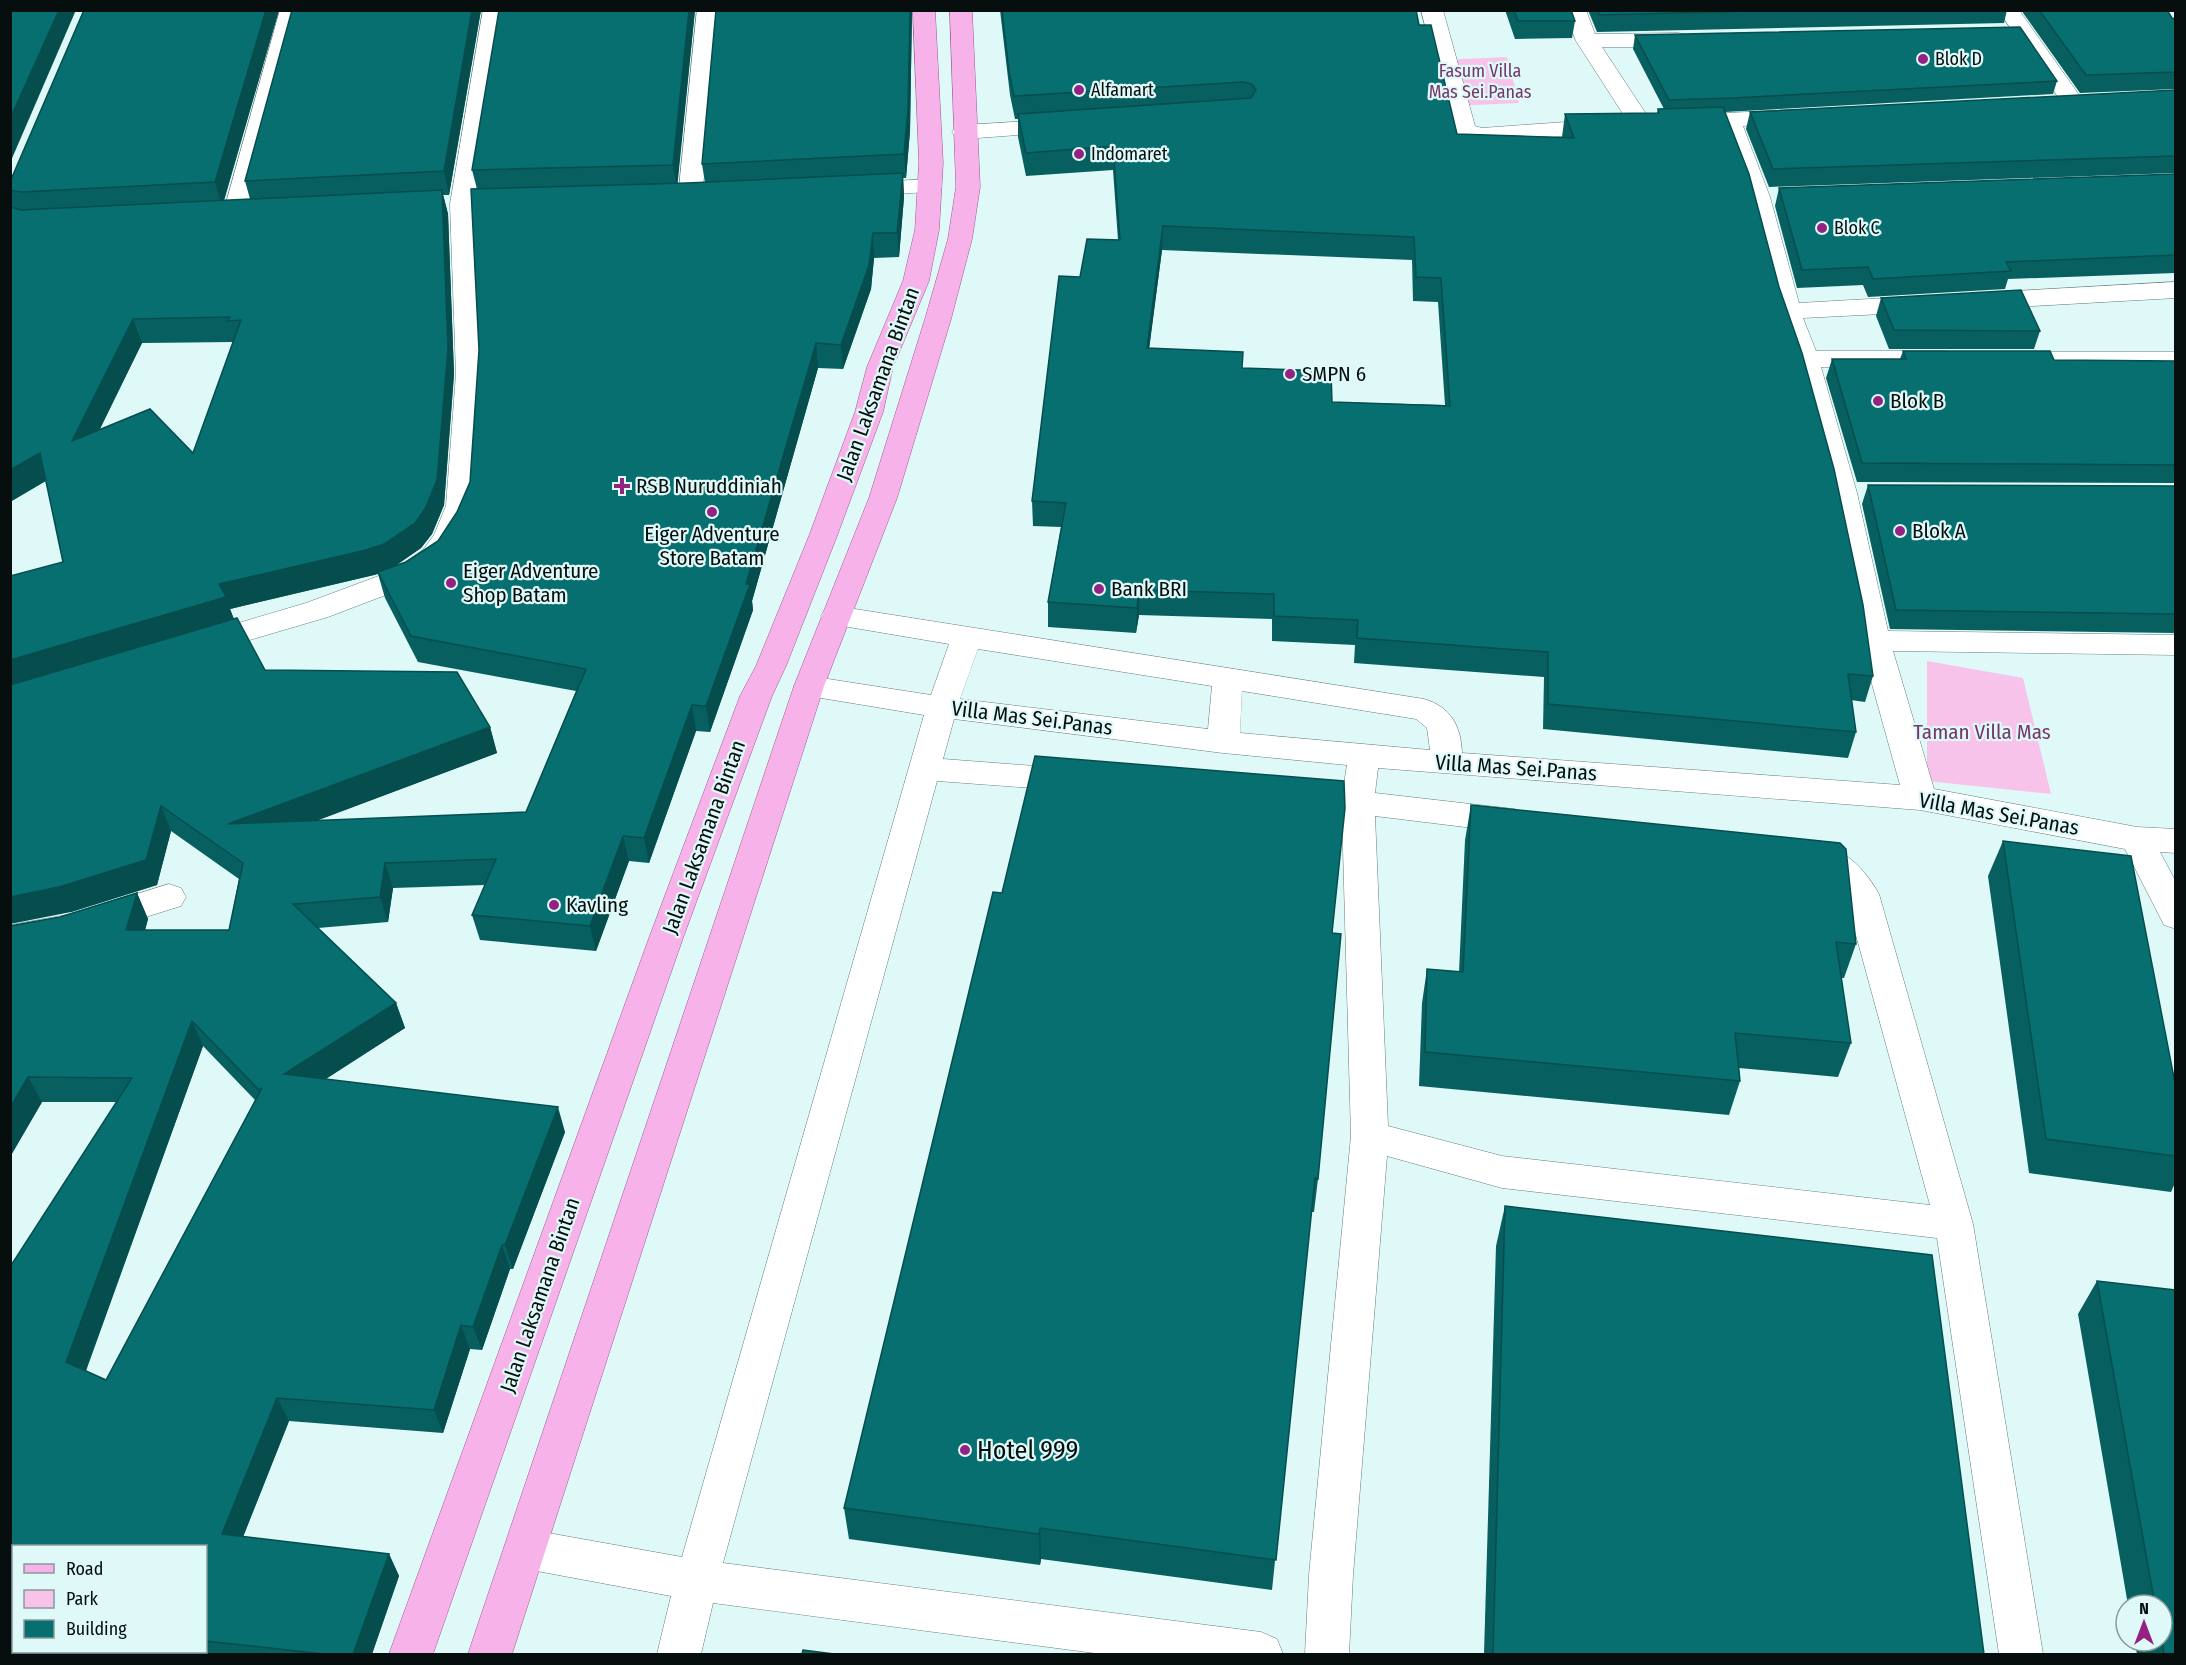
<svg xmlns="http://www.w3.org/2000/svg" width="2186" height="1665" font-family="'Fira Sans Condensed',sans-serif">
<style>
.green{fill:#f7c3eb}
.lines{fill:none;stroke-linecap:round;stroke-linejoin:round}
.minor-casing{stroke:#667c7c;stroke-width:1}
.major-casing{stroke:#9e5793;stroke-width:1}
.minor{fill:#fff;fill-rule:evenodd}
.major{fill:#f6b2e9;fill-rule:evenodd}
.wall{fill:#075f60;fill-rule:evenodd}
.shaded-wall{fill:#064e4e}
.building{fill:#086f70;stroke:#064e4e;stroke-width:1.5;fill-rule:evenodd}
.poi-dot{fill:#932282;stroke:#dff9f9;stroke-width:2}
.labels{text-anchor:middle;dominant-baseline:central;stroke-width:4.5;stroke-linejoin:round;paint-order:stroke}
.far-poi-label{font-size:18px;fill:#060e0e;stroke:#dff9f9;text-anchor:start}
.far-park-label{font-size:18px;fill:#76376a;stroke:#dff9f9}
.poi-label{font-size:21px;fill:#060e0e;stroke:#dff9f9;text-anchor:start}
.street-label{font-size:21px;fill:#060e0e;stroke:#dff9f9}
.park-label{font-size:21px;fill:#76376a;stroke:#dff9f9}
.near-poi-label{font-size:26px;fill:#060e0e;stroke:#dff9f9;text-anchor:start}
</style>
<rect width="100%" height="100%" fill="#dff9f9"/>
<g class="green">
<path d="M1507,57L1519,103L1453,106L1442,60Z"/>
<path d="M1927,661L2023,678L2051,794L1927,781Z"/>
</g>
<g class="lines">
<defs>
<g id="minor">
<path d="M280,10H302L247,214L244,219L235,221L226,219L223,214Z"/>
<path d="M483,10H505L474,204L482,374L474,506L462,536L443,564L412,585L328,617L202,654L191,651L187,644L191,637L306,603L392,571L423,550L434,535L446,506L456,374L450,204Z"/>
<path d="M697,10H719L702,198L699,203L690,205L681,203L678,198Z"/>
<path d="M1421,10H1443L1475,126L1482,128L1607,119L1615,121L1619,126L1615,131L1607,133L1482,142L1457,136L1453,131Z"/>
<path d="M1564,10H1586L1595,34L1678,33L1686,35L1689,40L1686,45L1678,47H1602L1652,123L1648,128L1640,130L1632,128L1576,41Z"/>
<path d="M1998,10H2019L2084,102L2081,107L2073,109L2065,107Z"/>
<path d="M1793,110L1801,112L1804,117L1801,122L1743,126L1770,197L1799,303L1922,296L1931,299L1935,304L1931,309L1922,312L1803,318L1816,351H1946L1955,353L1959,359L1955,365L1946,367H1821L1857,493L1888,631L2176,635V655L1893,651L1934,789L2137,827L2176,829V853L2160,852L2176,882V929L2164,925L2125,849L1920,810L1378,768L1375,793L1514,809L1526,813L1530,821L1526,829L1514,833L1375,816L1388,1126L1502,1156L1930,1205L1845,895C1832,875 1819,872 1797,866L1792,857L1797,848C1835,837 1862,864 1879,894L1973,1224L2043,1654H1999L1937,1238L1502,1188L1387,1156L1353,1575L1349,1654H1305L1309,1575L1351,1136L1342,812L1299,809L1288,805L1283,797L1288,789L1299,785L1343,789L1347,765L1223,753L954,719L943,759L1074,769L1085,772L1090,780L1085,788L1074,791L937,781L723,1563L1261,1632L1277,1639L1283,1654H1102L713,1603L701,1654H657L671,1596L526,1569L511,1563L504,1549L511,1535L526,1529L682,1557L924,715L809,696L798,693L794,686L798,679L809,676L931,695L949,644L825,623L821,616L825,609L836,606L1424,699C1451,707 1461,726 1462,753L1900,785L1860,641L1829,493L1793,359L1775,311L1746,197L1720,127L1683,129L1675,127L1672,122L1675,117L1683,115ZM978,649L1212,686L1208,729L960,699ZM1242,691L1416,719L1427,728L1430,750L1240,733Z"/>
<path d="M1064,119L1072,121L1076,126L1072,131L964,139L956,137L952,132L956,127L964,125Z"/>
<path d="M930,179L938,181L942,186L938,191L860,197L852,195L848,190L852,185L860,183Z"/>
<path d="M2176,282V298L1980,309L1971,306L1967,301L1971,296L1980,293Z"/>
<path d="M2009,352H2176V368H2009L2000,366L1996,360L2000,354Z"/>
<path d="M169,884L181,888L186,897L181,906L72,940L10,951V925L72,914Z"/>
</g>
<g id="major">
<path d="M913,10H935L943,163L939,230L929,281L893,367L883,412L837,536L786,666L772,696L683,938L433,1654H389L649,938L740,696L756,666L809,536L855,412L867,367L903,281L915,230L919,163Z"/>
<path d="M950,10H972L980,187L972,239L951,319L897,498L824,686L512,1654H468L794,686L869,498L925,319L948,239L956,187Z"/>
</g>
</defs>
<use href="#minor" class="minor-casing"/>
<use href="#major" class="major-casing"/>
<use href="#minor" class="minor"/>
<use href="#major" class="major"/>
</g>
<g class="wall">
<path d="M84,10H279L224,201L250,199L245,181L292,10H481L449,195H443L448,214L454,374L444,505L432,534L421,548L396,565L406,562L438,541L457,512L470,482L479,350L477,189L472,170L695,10L677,184L705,183L702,164L716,10H912L910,131L906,178H903L904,197L899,257L874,258L871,289L843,369L818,368L752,601L753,610L710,732L696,731L649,863L629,861L596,951L480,940L472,915L485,885L393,888L388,922L318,928L396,1003L405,1028L325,1079L565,1132L513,1269H510L482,1350L470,1349L443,1433L289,1421L243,1537L389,1554L399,1576L372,1654H10L117,1102H42L10,1157V926L60,917L137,893L148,919L145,930H229L239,879L171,831L157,885L71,912L63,562L46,481L10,502V182ZM234,342L193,453L99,430L142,343ZM378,574L385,598L418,662L576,691L526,812L316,821L497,753L490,727L265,670L234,619L230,609ZM203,1046L255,1100L106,1380L86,1371ZM206,1546V1652H14Z"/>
<path d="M1000,10H1416L1419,25L1457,134L1562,137L1565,114L1657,113L1658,109H1664L1633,49L1635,35L2057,81L2053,94L1725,112L1873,676L1865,702L1851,700L1856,732L1848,758L1543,729L1544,677L1354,663L1355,645L1272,641V619L1139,615L1136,633L1048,627V602L1061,527L1033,526L1032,501L1080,277L1118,240L1113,170L1026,176L1018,137V119H1015L1010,95ZM1162,250L1412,260L1413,301L1438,302L1445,405L1332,402L1242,368L1149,348Z"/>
<path d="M1505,10H1571L1575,21L1572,38L1515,39Z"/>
<path d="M1588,10H2007L2004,23L1597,32Z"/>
<path d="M2021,10H2167L2172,18L2175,19V89L2080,93Z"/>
<path d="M2175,90V173L1769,187L1746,129L1750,112Z"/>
<path d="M2175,174V273L2008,279L2005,289L1868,297L1863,285L1797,288L1775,206L1779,188Z"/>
<path d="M1881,298L2040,331L2034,349H1889L1876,316Z"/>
<path d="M1903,351L2054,360L2175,361V483L1857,482L1826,378L1832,359H1900Z"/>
<path d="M1868,485L2175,486V633L1890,629L1862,504Z"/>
<path d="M1471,805L1856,944L1844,978H1841L1851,1043L1838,1077L1739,1068L1740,1081L1729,1115L1419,1086L1422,1003L1427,969L1459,972L1465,840Z"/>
<path d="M2003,841L2175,1156V1183L2171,1192L2029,1173L1988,876Z"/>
<path d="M1002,893L1332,933L1318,1179L1314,1212H1311L1272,1590L1041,1559L1040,1565L849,1539L844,1508Z"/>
<path d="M1505,1206L1984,1654H1484L1496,1246Z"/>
<path d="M2097,1281L2175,1654H2137L2134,1641H2162V1605H2128L2078,1314Z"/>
</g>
<g class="shaded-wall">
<path d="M59,10H76L10,163V119Z"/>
<path d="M266,10H279L222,206L215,182Z"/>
<path d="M472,10H481L449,195L444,171Z"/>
<path d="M689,10H695L677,189L673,165Z"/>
<path d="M910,10H912L910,131L906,178L904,154Z"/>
<path d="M903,173L904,197L899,257L897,233Z"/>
<path d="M442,190L448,214L454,374L444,505L432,534L421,548L391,569L374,575L230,609L235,622L10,689V660L219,584Z"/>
<path d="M1163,226L1162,250L1146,373L1147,348Z"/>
<path d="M873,233L874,258L871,289L843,369L841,345Z"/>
<path d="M133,319L142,343L82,466L72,441Z"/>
<path d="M816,343L818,368L752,601L753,610L710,732L706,706L746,584Z"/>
<path d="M40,453L50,478L10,502V470Z"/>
<path d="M1139,590V615L1136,633L1137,608Z"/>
<path d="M692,705L696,731L649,863L644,838Z"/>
<path d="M490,727L497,753L238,850L228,824Z"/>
<path d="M161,806L171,831L157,885L71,912L10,924V897Z"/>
<path d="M623,836L629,861L596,951L590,926Z"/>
<path d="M385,863L393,888L388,922L380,897Z"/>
<path d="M137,893L148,919L138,956L126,930Z"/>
<path d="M396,1003L405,1028L295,1099L284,1074Z"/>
<path d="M192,1021L203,1046L80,1386L66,1362Z"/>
<path d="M28,1077L42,1102L10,1157V1108Z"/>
<path d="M558,1107L565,1132L513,1269L505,1245Z"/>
<path d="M502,1245L510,1269L482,1350L473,1327Z"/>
<path d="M461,1325L470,1349L443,1433L434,1410Z"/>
<path d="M277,1398L289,1421L235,1557L222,1534Z"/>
<path d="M1040,1528L1041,1559L1040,1565L1039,1534Z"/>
<path d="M389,1554L399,1576L372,1654H353Z"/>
<path d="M187,1652H199L201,1654H186Z"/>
</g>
<g class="building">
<path d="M10,10H59L10,119Z"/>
<path d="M84,10H266L215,182L21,192L10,190V182Z"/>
<path d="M292,10H472L444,171L245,181Z"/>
<path d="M499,10H689L673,165L472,170Z"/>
<path d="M716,10H910L908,108L904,154L702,164Z"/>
<path d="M1002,10H1416L1419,25H1431L1457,134L1574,138L1565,114L1659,113L1658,109L1723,107L1749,174L1779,287L1802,353L1834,469L1863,605L1873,676L1848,674L1856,732L1548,704V652L1357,638L1358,620L1274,616V594L1139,590L1137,608L1048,602L1066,503L1032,501L1059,276L1080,277L1087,239L1120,240L1113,146L1026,153L1018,114L1251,98L1256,90L1252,84L1243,82L1014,96L1009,72ZM1163,226L1414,237L1416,277L1441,278L1450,406L1332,402L1331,371L1242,368L1243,352L1147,348Z"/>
<path d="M1514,10H1571L1575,21H1518Z"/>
<path d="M1598,10H1792L1599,15Z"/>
<path d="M2039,10H2167L2172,18L2175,19V72L2086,75Z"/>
<path d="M2020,27L2057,81L1732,98L1669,100L1635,35Z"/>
<path d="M2175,90V156L1773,169L1750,112Z"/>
<path d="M903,173L897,233H873L869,265L841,345L816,343L746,584H750L706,706L692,705L644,838L623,836L590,926L472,915L496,859L385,863L380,897L293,904L396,1003L284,1074L558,1107L505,1245H502L473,1327L461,1325L434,1410L277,1398L222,1534L389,1554L353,1654H324L206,1641V1546H14V1652H187L186,1654H10V1267L132,1078L28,1077L10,1108V926L60,917L137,893L126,930H229L243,863L161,806L146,860L59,887L10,897V685L237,618L265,670L457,672L490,727L228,824L526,812L586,669L411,636L378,572L406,562L438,541L457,512L470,482L479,350L471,189L687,183ZM192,1021L259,1090L262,1088L106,1380L66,1362Z"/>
<path d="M2175,174V255L2006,262L2011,271L1873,279L1868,267L1802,270L1779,188Z"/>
<path d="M442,190L448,349L437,480L425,509L415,523L384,544L366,550L219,584L226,597L10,660V576L63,562L40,453L10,470V207L21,210ZM230,317L228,321L241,320L193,453L150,409L72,441L133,319Z"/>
<path d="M2021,290L2040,331L1894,330L1881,298Z"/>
<path d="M1903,351H2050L2054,360L2175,361V465L1862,463L1832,359H1906Z"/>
<path d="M1868,485L2175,486V614L1896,610Z"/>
<path d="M1035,756L1344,781L1345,808L1332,933L1341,934L1318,1179L1315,1178L1276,1560L1040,1528L1039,1534L844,1508L993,892L1002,893Z"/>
<path d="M1471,805L1840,843L1846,849L1856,944L1836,942L1851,1043L1735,1033L1740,1081L1425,1052L1427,969L1463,972Z"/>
<path d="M2003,841L2131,856L2175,1083V1156L2046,1139Z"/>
<path d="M1505,1206L1932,1255L1984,1654H1493Z"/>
<path d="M2097,1281L2175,1290V1654H2164L2162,1641V1605H2155Z"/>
<path d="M803,1650L834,1654H802Z"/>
</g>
<g class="poi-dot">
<circle cx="1923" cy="59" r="6"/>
<circle cx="1079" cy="90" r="6"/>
<circle cx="1079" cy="154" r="6"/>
<circle cx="1822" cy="228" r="6"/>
<circle cx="1290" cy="374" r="6"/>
<circle cx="1878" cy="401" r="6"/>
<path d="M619 477h6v6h6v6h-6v6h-6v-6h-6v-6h6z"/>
<circle cx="712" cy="512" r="6"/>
<circle cx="1900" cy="531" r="6"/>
<circle cx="451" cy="583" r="6"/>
<circle cx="1099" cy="589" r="6"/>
<circle cx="554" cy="905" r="6"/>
<circle cx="965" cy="1450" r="6"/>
</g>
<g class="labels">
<g class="far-poi-label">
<text x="1935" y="59">Blok D</text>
<text x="1091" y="90">Alfamart</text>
<text x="1091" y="154">Indomaret</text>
<text x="1834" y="228">Blok C</text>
</g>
<g class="far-park-label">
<text x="1480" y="71">Fasum Villa<tspan x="1480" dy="21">Mas Sei.Panas</tspan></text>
</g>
<g class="poi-label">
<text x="1302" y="374">SMPN 6</text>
<text x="1890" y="401">Blok B</text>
<text x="636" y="486">RSB Nuruddiniah</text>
<text x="1912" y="531">Blok A</text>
<text x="712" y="534" text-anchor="middle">Eiger Adventure<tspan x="712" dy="24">Store Batam</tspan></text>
<text x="463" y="571">Eiger Adventure<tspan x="463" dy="24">Shop Batam</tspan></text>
<text x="1111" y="589">Bank BRI</text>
<text x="566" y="905">Kavling</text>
</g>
<g class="street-label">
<text transform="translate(878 384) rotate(-70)">Jalan Laksamana Bintan</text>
<text transform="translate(1032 718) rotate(7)">Villa Mas Sei.Panas</text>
<text transform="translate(1516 768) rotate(4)">Villa Mas Sei.Panas</text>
<text transform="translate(1999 814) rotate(10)">Villa Mas Sei.Panas</text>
<text transform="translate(704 837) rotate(-70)">Jalan Laksamana Bintan</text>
<text transform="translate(540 1295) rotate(-71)">Jalan Laksamana Bintan</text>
</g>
<g class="park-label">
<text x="1982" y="732">Taman Villa Mas</text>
</g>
<g class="near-poi-label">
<text x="977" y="1450">Hotel 999</text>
</g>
</g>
<rect width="2186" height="1665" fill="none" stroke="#060e0e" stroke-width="24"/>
<rect x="12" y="1545" width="195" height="108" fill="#dff9f9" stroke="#889b9b" stroke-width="1.5"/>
<rect x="24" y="1564" width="30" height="9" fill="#f6b2e9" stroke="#889b9b" stroke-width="1.5"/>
<text x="66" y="1575" font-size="18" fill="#060e0e">Road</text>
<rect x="24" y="1590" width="30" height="18" fill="#f7c3eb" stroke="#889b9b" stroke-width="1.5"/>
<text x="66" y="1605" font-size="18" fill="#060e0e">Park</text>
<rect x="24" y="1620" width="30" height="18" fill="#086f70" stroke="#889b9b" stroke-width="1.5"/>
<text x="66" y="1635" font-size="18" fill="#060e0e">Building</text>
<g transform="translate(2144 1623)"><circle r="28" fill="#dff9f9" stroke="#889b9b" stroke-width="1.5"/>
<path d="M0-4.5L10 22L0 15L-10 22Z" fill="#932282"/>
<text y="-9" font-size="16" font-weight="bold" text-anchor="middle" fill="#060e0e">N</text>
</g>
</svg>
